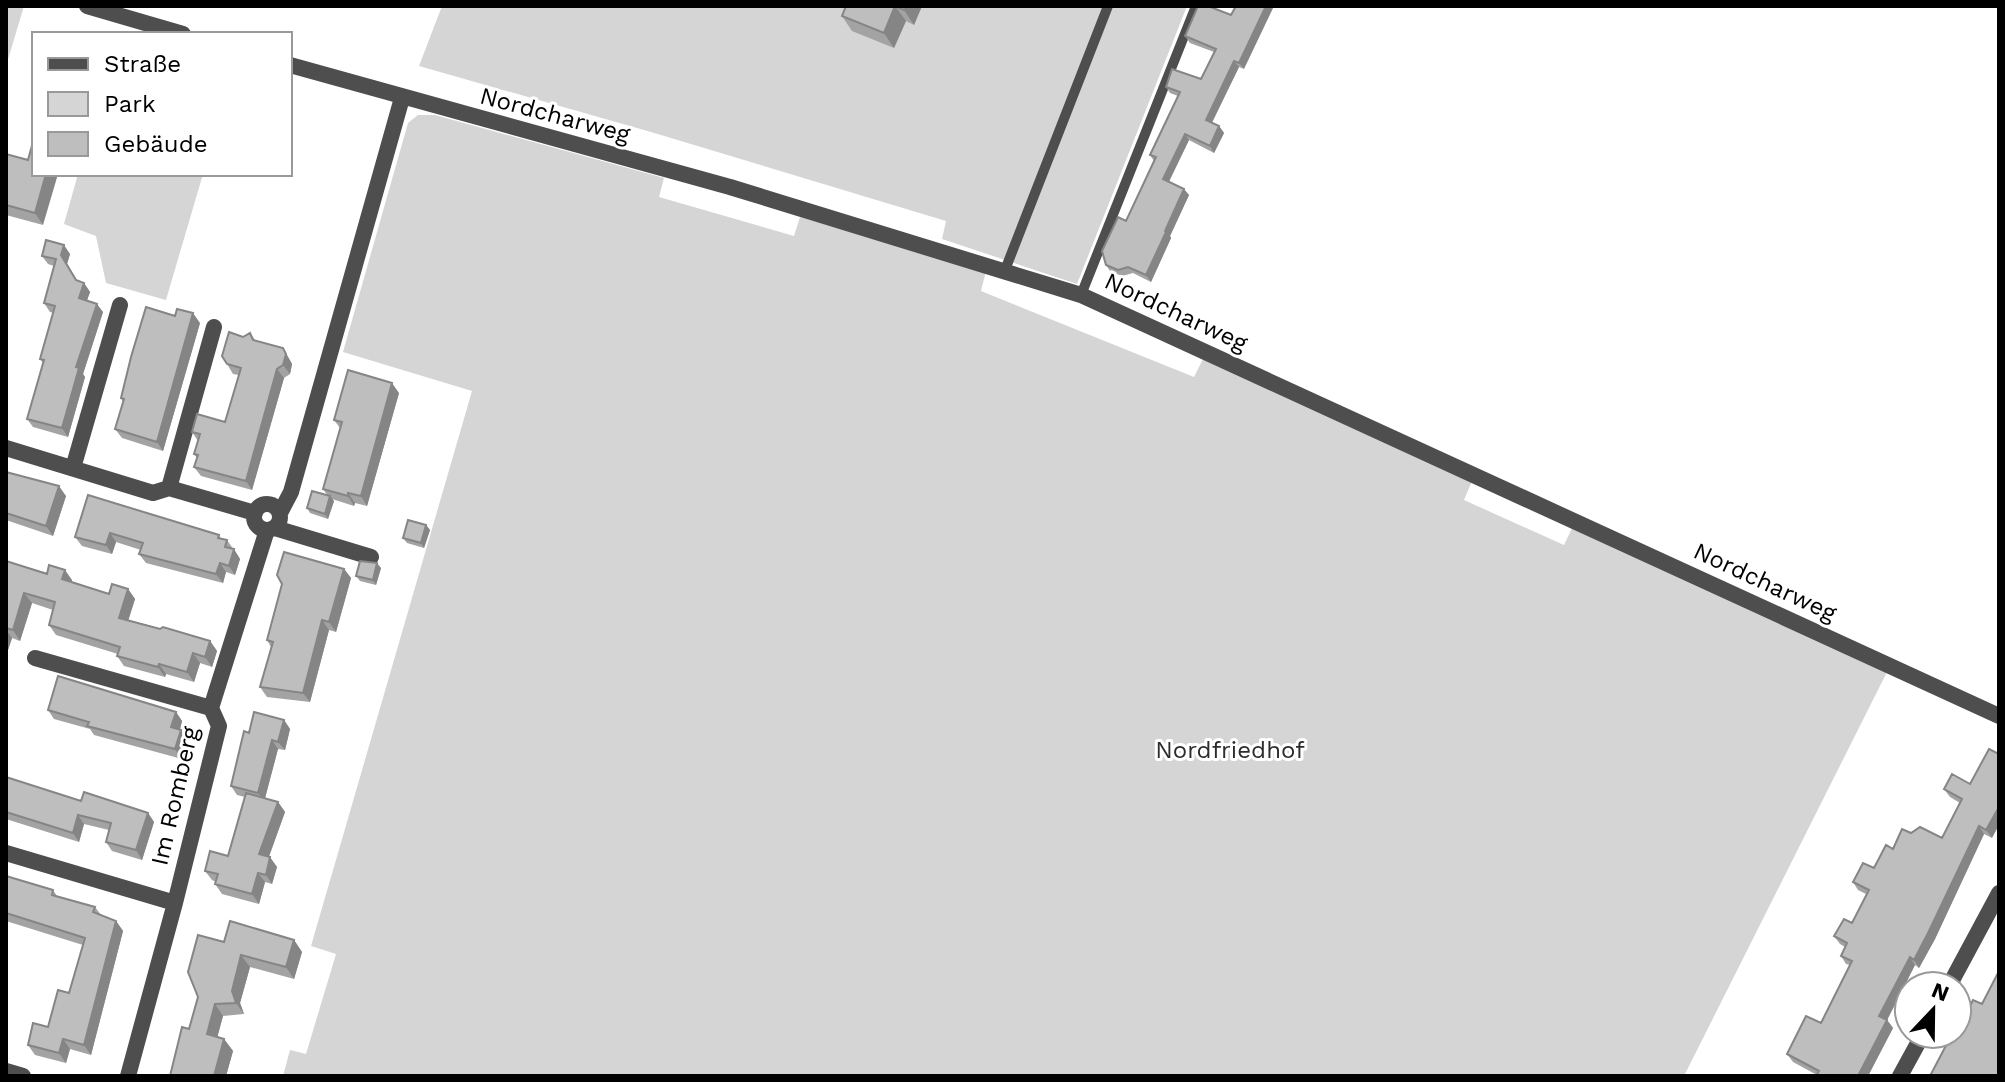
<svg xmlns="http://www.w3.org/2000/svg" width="2005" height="1082" font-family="'Work Sans',sans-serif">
	<rect width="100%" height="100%" fill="#fff"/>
	<path fill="#d5d5d5" d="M6 6H24L6 66Z
		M442 6H1187L1077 284 942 239 946 221 651 132 419 66Z
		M418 115H435L664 178 659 197 794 236 800 217 986 271 981 291 1194 377 1203 359 1472 481 1464 500 1564 545 1573 526 1887 672 1684 1076H283L290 1050 306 1054 336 954 311 946 472 391 343 352 408 123Z
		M78 174H203L166 300 106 283 96 236 64 224Z"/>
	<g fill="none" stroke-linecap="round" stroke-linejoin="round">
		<path stroke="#4e4e4e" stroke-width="10" d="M1005 270 1108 6
			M1081 295 1196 6"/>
		<path stroke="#4e4e4e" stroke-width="16" d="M87 6 183 34
			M290 65 730 187 1081 295 1999 716
			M6 448 153 493 169 488 255 513
			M73 468 120 305
			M169 488 214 327
			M254 517a13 13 0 1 1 26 0a13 13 0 1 1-26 0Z
			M280 513 291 492 402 98
			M275 528 371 557
			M35 658 211 708
			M6 853 175 903
			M1949 986 1999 893
			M6 1071 23 1076
			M128 1076 175 903 219 726 211 708 267 530
			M1900 1076 1923 1034"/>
	</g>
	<path fill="#a3a3a3" d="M846 6H922L914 25 906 21 894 48 852 31 842 16Z
		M1231 15 1244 69 1239 67 1212 123 1219 126 1224 133 1214 153 1189 140 1169 182 1189 195 1170 236 1171 238 1151 282 1133 273 1122 276 1110 271 1106 265 1154 161 1150 155 1178 96 1170 93 1166 87 1201 79 1214 52 1190 43 1185 36Z
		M6 154 43 225 6 215Z
		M70 254 67 264 77 281 84 283 90 292 87 300 103 312 83 374 85 377 68 437 33 427 27 419 43 363 40 359 54 313 50 312 44 303 54 266 48 264 42 256Z
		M200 323 163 451 122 438 115 429 123 402 121 398Z
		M250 333 255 340 283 348 292 364 290 374 284 378 252 490 201 476 194 467 197 458 194 454 198 441 192 432 225 422 239 375 233 374 227 364 243 337Z
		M399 393 367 506 355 503 354 506 332 499 334 501 328 519 310 513 307 508 328 496 323 489 340 428 334 420Z
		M6 472 66 496 53 536 6 520Z
		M88 495 219 535 221 539 227 540 240 559 235 575 226 572 223 583 146 563 139 554 141 550 116 542 112 554 82 546 75 537Z
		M426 525 430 530 424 548 407 543 403 538Z
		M6 561 72 580 71 582 109 594 128 589 135 599 128 620 210 641 217 651 212 667 200 663 194 682 166 674 165 677 124 666 117 656 118 654 56 635 49 625 53 610 32 603 20 641 12 638 8 650 6 649Z
		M381 568 376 585 360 581 356 576Z
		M344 569 351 578 336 632 329 630 310 702 267 697 260 687 271 647 267 640Z
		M48 710 176 712 182 721 180 730 188 739 182 759 94 735 90 729 54 719Z
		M284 720 290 729 285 750 278 749 265 798 278 802 285 812 269 857 277 867 272 884 265 882 259 904 222 894 215 884 216 882 212 880 205 871 228 856 245 797 237 795 231 786 249 733Z
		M1952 774 1992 838 1984 834 1935 939 1919 968 1915 965 1887 1020 1893 1028 1868 1076H1816L1817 1075 1793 1062 1787 1054 1821 1023 1850 965 1846 964 1841 956 1845 947 1840 944 1834 936 1852 923 1866 894 1858 890 1853 882 1874 868 1893 849 1911 833 1942 838 1960 803 1950 797 1944 789Z
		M6 777 81 801 148 813 154 822 142 860 112 851 106 842 109 830 84 824 79 842 6 819Z
		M6 876 53 890 57 896 95 907 101 915 116 921 123 931 91 1055 70 1049 66 1063 35 1055 28 1045 48 1027 69 993 83 945 6 921Z
		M294 940 302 952 294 979 250 967 240 1003 244 1014 223 1016 217 1037 224 1039 233 1051 226 1076H170L224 942Z"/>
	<path fill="#858585" d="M895 6 906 21 894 48 884 33Z
		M906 6H922L914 25 904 10Z
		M1266 6H1274L1244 69 1239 63Z
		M1234 61 1239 67 1210 126 1206 120Z
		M1219 126 1224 133 1214 153 1210 146Z
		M1185 134 1189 140 1167 185 1163 179Z
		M46 174H58L43 225 35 213Z
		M1184 189 1189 195 1170 236 1171 238 1151 282 1146 275Z
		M64 245 70 254 67 264 82 289 61 255Z
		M84 283 90 292 85 306 79 298Z
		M97 304 103 312 83 374 85 377 68 437 62 428 76 367Z
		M193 313 200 323 163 451 157 442Z
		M283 348 292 364 290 374 283 365Z
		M277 369 284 378 252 490 246 481Z
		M392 383 399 393 367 506 361 496Z
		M59 486 66 496 53 536 46 526Z
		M348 493 355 503 354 506 348 496Z
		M330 496 334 501 328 519 325 514Z
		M426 525 430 530 424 548 421 543Z
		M110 533 116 542 112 554 106 545Z
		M234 549 240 559 235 575 229 566Z
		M220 563 226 572 223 583 216 574Z
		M377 563 381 568 376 585 373 580Z
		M344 569 351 578 336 632 329 622Z
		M65 570 72 580 69 590 62 579Z
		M128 589 135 599 126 628 119 618Z
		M24 593 32 603 20 641 13 630Z
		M322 620 329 630 310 702 303 693Z
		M6 630 12 638 8 650 6 647Z
		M210 641 217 651 212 667 205 657Z
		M193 653 200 663 194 682 187 672Z
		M159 664 166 674 165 677 158 667Z
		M176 712 182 721 178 736 171 727Z
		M284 720 290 729 285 750 278 742Z
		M181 730 188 739 182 759 175 749Z
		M272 740 278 749 264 802 258 793Z
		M278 802 285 812 266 864 259 854Z
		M1999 807V825L1992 838 1986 830Z
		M148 813 154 822 142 860 136 850Z
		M78 815 84 824 79 842 73 833Z
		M1979 826 1984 834 1935 939 1919 968 1914 960Z
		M270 857 277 867 272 884 266 875Z
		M258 873 265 882 259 904 252 894Z
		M116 921 123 931 91 1055 84 1045Z
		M294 940 302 952 294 979 286 967Z
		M241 955 250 967 240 1003 244 1014 236 1003 232 991Z
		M1910 957 1915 965 1885 1024 1879 1016Z
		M215 1004 223 1016 215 1046 207 1034Z
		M1887 1020 1893 1028 1868 1076H1858Z
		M63 1039 70 1049 66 1063 59 1053Z
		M224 1039 233 1051 226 1076H214Z"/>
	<path fill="#bebebe" stroke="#858585" stroke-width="2" d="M846 6H906L904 10 895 6 884 33 842 16Z
		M1198 6H1208L1231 15 1236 6H1266L1239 63 1234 61 1206 120 1219 126 1210 146 1185 134 1163 179 1184 189 1165 231 1166 232 1146 275 1128 267 1118 270 1106 265 1102 251 1118 217 1126 221 1156 157 1150 155 1180 92 1166 87 1172 69 1201 79 1216 49 1185 36Z
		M34 138V174H46L35 213 6 205V154L28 160Z
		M46 240 64 245 61 255 76 280 84 283 79 298 97 304 76 367 79 368 62 428 27 419 44 360 40 359 55 306 44 303 56 259 42 256Z
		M146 307 175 316 177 309 193 313 157 442 115 429 124 399 121 398 131 357Z
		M229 332 243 337 250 333 253 340 283 348 286 354 283 365 277 369 246 481 194 467 198 455 194 454 200 434 192 432 197 414 225 422 241 368 227 364 222 356Z
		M348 370 392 383 361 496 348 493V496L323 489 342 422 334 420Z
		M6 472 59 486 46 526 6 513Z
		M312 491 330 496 325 514 307 508Z
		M88 495 219 535 218 538 227 540 225 547 234 549 229 566 220 563 216 574 139 554 143 543 110 533 106 545 75 537Z
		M408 520 426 525 421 543 403 538Z
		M284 552 344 569 329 622 322 620 303 693 260 687 273 642 267 640 282 584 277 575Z
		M6 561 47 574 49 565 65 570 62 579 109 594 112 584 128 589 119 618 160 629 163 627 210 641 205 657 193 653 187 672 159 664 158 667 117 656 120 647 49 625 55 602 24 593 13 630 6 628Z
		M360 561 377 563 373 580 356 576Z
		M58 676 176 712 171 727 181 730 175 749 87 726 89 722 48 710Z
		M254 712 284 720 278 742 272 740 258 793 231 786 244 731 249 733Z
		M1989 749 1999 754V807L1986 830 1979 826 1929 931 1914 960 1910 957 1879 1016 1887 1020 1858 1076H1816L1819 1071 1787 1054 1806 1016 1821 1023 1852 961 1841 956 1847 943 1834 936 1844 919 1852 923 1869 890 1853 882 1863 863 1874 868 1886 845 1893 849 1902 829 1911 833 1920 827 1942 838 1962 799 1944 789 1952 774 1970 784Z
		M6 777 81 801 84 792 148 813 136 850 106 842 111 823 78 815 73 833 6 812Z
		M246 793 278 802 259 854 270 857 266 875 258 873 252 894 215 884 218 874 205 871 210 851 228 856Z
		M6 876 53 890 52 895 95 907 93 912 116 921 84 1045 63 1039 59 1053 28 1045 33 1023 48 1027 58 990 69 993 85 938 6 913Z
		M230 921 294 940 286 967 241 955 232 991 236 1003 215 1004 207 1034 224 1039 214 1076H170L182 1027 189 1029 198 997 188 972 198 935 224 942Z
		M1999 971V1076H1930L1952 1034H1957V1024L1965 1009 1968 1010 1973 1000 1982 1004Z"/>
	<g text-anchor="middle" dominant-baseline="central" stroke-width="6" stroke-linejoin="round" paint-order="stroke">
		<g font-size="24" fill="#000" stroke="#fff">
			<text transform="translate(555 115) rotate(15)">Nordcharweg</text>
			<text transform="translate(1176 312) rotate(25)">Nordcharweg</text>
			<text transform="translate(1765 582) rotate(25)">Nordcharweg</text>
			<text transform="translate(175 796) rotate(-77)">Im Romberg</text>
		</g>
		<g font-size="24" fill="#2c2c2c" stroke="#fff">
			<text x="1230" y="750">Nordfriedhof</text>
		</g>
	</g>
	<rect width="2005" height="1082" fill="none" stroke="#000000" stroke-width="16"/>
	<rect x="32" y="32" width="260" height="144" fill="#ffffff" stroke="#999999" stroke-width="2"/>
	<rect x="48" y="58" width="40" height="12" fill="#4e4e4e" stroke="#999999" stroke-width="2"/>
	<text x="104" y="72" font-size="24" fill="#000000">Straße</text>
	<rect x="48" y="92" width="40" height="24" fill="#d5d5d5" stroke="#999999" stroke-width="2"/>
	<text x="104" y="112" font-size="24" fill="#000000">Park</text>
	<rect x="48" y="132" width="40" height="24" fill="#bebebe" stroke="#999999" stroke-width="2"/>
	<text x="104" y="152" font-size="24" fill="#000000">Gebäude</text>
	<g transform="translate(1933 1010) rotate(22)"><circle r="38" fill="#ffffff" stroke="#999999" stroke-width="2"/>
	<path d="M0-6L14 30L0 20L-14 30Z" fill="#000000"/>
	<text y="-12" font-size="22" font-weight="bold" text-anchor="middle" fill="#000000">N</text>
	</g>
</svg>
